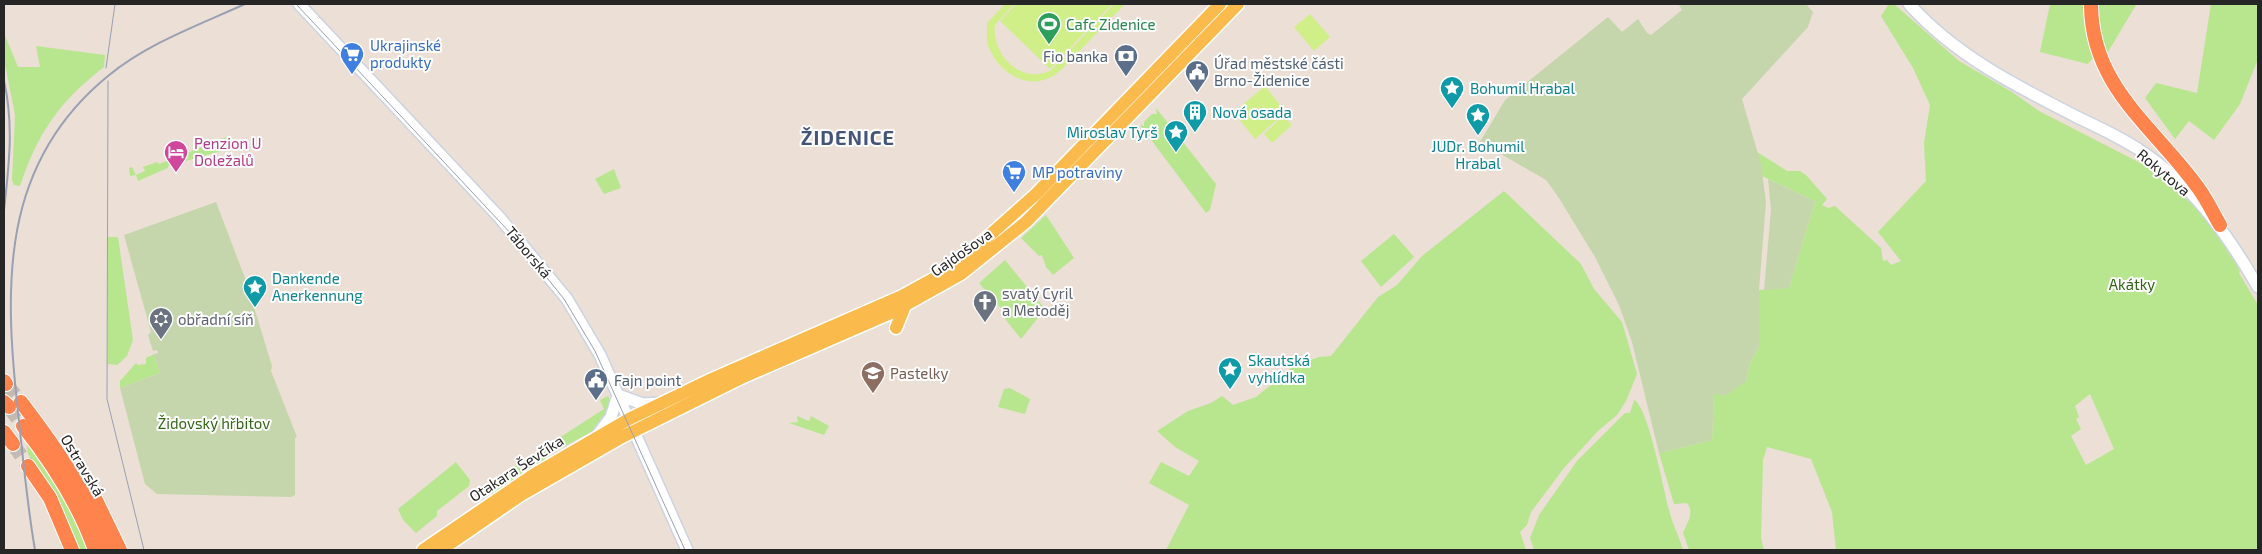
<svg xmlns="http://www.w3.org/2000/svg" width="2262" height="554" font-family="'Exo 2',sans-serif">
	<rect width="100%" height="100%" fill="#ebdfd6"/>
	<path fill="#b7e68e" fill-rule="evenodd" d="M1889 4H1894L1959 61 2012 92 2039 111 2154 170 2197 209 2211 226 2240 270 2239 273 2258 305V550H1836L1832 512 1811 459 1767 447 1763 460 1761 538 1764 550H1689L1683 533C1687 523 1695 513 1687 503L1674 504 1659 453 1712 440 1714 393 1746 381 1750 363 1759 346V290L1789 288 1815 201 1762 176 1757 152 1787 171H1800L1806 175 1827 199 1822 205 1828 208 1835 206 1881 248 1883 261 1887 260 1891 265 1901 261 1878 232 1926 181 1924 143 1930 105 1913 68 1881 16ZM2090 394 2114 449 2086 465 2071 436 2081 429 2076 419 2079 417 2075 406Z
		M2050 4H2084L2087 32 2093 58 2088 64 2040 52Z
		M2096 4 2136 5 2105 57Z
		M2211 4H2258V59L2240 104 2214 140 2189 121 2175 139 2145 98 2156 83 2197 93Z
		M4 33 18 67H40L36 46 105 55 104 67C60 101 38 132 20 186L14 185 12 180 15 115 4 59Z
		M1156 108 1216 184 1210 210 1206 213 1140 125 1144 126V122L1152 114H1157Z
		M229 136 235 147 168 166V168L138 181 136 175 130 176 129 168 132 167 136 175 145 171 143 167 157 162 159 164Z
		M614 169 621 188 604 194 595 179Z
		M1504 191 1581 264 1594 289 1622 322 1637 374 1626 401 1617 415 1598 431 1564 468 1531 512 1527 525 1520 532 1526 550H1166L1189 505 1149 483 1161 462 1189 476 1199 461 1175 447 1157 431 1188 411 1211 403 1222 396 1233 405 1256 397 1294 366 1319 357 1331 356 1378 297 1397 285 1422 256Z
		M1046 215 1074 258 1053 275 1046 267 1042 255 1039 256 1021 238Z
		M1394 234 1414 257 1381 287 1361 261Z
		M108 237H118L133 340 127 356 117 365 108 364Z
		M1005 260 1045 309 1021 339 1002 315 1004 312 979 283Z
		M154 354 160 373 120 388V381L136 363 138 365 146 364V358Z
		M1010 388 1030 399 1025 414 998 407 1004 389Z
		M608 396 613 407 598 428 549 455 537 468 497 494 488 493 486 488 488 484 604 409 600 400Z
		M1634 400C1648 406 1664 491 1669 510 1672 523 1679 536 1683 550H1534L1530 538 1539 515 1577 461 1625 413H1630Z
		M797 416 809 421 811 416 829 426 824 435 789 423 798 422Z
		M26 440 65 499 88 550H77L60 506 28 454Z
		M456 462 470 480 469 486 437 511V516L416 533 403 520 398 509Z"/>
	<path fill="#c6d6ac" d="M1680 4H1806L1813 12 1808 27 1742 99 1761 164 1766 202 1759 290V346L1750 363 1746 381 1727 395 1714 394 1712 440 1659 453 1632 342 1619 305 1595 257 1557 195 1546 180 1480 142 1505 100 1608 17 1622 32 1638 19 1647 33 1651 35 1682 10 1679 5Z
		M1768 179 1815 201 1789 288 1764 290 1771 210Z
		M216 202 245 278 272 366 271 371 297 437 295 438V495L291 497 157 494 145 484 120 388 160 373 154 354 158 353 157 350 153 351 148 335 151 332 124 235Z"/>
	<path fill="#d1ef88" d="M1005 4H1014L995 25C991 54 1022 86 1051 70L1114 4H1125L1060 71C1033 94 1000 76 988 46 986 38 987 31 987 23Z
		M1016 4H1112L1050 69 1000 21Z
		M1310 14 1330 37 1314 51 1294 27Z
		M1265 86 1286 112 1255 139 1238 118 1240 107Z
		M1283 116 1292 125 1272 143 1264 134Z"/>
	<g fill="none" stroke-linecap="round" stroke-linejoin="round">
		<path stroke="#c4bab3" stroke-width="14" stroke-dasharray="14 7" stroke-linecap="butt" d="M6 384 21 402
			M9 407 23 426
			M13 444 28 466"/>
		<g stroke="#ccd3e1" stroke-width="14">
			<path id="secondary" d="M299 4 500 218 567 299 600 355 687 550
				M1909 4C1956 56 2016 86 2077 117 2098 127 2118 136 2138 149 2191 183 2227 233 2258 287
				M618 395 643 404 659 403
				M596 437 611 417 618 395"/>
		</g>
		<g stroke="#fff" stroke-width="15">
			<path id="primary" d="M896 328 905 306
				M423 550 533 475 629 419 712 379 902 296 953 268 1036 194 1220 4
				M441 550 521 495 622 437 741 378 893 312 961 274 1026 222 1238 4"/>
		</g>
		<g stroke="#fff" stroke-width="16">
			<path id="highway" d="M2091 4C2091 88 2155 127 2199 189 2207 200 2213 213 2220 225
				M4 381 6 384
				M4 402 9 407
				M21 402C56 448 89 494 107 550
				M23 426C53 464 79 504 95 550
				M4 432 13 444
				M28 466 50 498 72 550
				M90 488 120 550"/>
		</g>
		<use href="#secondary" stroke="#fff" stroke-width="11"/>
		<use href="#primary" stroke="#fabb4c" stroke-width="12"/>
		<use href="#highway" stroke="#ff834d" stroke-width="14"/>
		<path stroke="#99a0b3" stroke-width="1" d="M296 4 515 238 564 299 595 351 685 550
			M106 68 115 4
			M108 81 107 399 144 550"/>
		<path stroke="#99a0b3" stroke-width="2" d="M4 81C14 124 9 166 4 210
			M35 550C27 504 23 458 18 412 4 285 0 164 108 76 148 43 199 25 245 4"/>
	</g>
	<defs>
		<g id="stadium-pin" transform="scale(1.25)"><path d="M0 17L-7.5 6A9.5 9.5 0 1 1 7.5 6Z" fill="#2e9e5b" stroke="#fff"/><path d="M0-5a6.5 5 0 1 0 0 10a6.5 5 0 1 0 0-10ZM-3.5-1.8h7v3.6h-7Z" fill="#fff"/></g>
		<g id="supermarket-pin" transform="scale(1.25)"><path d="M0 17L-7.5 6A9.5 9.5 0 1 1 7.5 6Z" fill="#3f7fe0" stroke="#fff"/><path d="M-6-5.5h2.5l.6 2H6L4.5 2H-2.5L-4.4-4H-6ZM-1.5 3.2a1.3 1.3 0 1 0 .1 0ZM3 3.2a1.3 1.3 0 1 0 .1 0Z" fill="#fff"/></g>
		<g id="bank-pin" transform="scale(1.25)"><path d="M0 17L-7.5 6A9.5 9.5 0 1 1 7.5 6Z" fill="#5c6f8a" stroke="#fff"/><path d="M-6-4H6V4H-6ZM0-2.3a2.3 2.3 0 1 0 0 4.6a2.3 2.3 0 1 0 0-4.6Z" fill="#fff"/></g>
		<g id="civic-pin" transform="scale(1.25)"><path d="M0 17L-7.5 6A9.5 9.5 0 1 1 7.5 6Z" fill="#5c6f8a" stroke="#fff"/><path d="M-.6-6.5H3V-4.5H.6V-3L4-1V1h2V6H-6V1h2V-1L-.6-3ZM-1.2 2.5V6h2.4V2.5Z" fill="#fff"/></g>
		<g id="sight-pin" transform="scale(1.25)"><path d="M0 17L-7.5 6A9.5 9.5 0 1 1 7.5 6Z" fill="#0f9aa8" stroke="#fff"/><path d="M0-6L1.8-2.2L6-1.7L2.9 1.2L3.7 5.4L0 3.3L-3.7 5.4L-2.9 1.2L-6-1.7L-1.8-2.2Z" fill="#fff"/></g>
		<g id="building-pin" transform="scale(1.25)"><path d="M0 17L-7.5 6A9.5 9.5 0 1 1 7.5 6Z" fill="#0f9aa8" stroke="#fff"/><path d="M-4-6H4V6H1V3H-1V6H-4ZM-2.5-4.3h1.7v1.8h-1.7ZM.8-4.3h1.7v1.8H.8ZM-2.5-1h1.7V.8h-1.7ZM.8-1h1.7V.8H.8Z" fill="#fff"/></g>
		<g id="hotel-pin" transform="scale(1.25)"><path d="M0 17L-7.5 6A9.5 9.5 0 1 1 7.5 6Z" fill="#d1479c" stroke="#fff"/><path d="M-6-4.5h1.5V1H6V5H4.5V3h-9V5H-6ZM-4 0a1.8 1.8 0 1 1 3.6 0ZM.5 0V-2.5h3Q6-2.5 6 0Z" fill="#fff"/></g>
		<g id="church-pin" transform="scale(1.25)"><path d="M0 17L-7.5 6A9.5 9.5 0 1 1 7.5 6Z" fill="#6b7280" stroke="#fff"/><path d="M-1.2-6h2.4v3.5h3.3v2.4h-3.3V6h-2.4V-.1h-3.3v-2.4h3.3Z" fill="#fff"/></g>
		<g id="synagogue-pin" transform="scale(1.25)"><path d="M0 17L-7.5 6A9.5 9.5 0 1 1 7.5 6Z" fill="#6b7280" stroke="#fff"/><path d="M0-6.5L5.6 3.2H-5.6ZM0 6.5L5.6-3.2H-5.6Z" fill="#fff"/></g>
		<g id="school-pin" transform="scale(1.25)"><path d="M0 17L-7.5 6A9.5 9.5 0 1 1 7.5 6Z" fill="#8d6e63" stroke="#fff"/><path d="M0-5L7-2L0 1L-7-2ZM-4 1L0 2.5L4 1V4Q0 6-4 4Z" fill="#fff"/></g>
	</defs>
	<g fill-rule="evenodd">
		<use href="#stadium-pin" x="1049" y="24"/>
		<use href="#supermarket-pin" x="352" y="54"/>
		<use href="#bank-pin" x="1126" y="56"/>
		<use href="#civic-pin" x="1197" y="72"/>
		<use href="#sight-pin" x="1452" y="88"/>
		<use href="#building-pin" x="1195" y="112"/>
		<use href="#sight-pin" x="1478" y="115"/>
		<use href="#sight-pin" x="1176" y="132"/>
		<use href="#hotel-pin" x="176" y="152"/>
		<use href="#supermarket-pin" x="1014" y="172"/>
		<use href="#sight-pin" x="255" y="287"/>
		<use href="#church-pin" x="985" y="302"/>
		<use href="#synagogue-pin" x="161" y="319"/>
		<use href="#sight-pin" x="1230" y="369"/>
		<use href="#school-pin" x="873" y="373"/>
		<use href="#civic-pin" x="596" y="380"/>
	</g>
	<g text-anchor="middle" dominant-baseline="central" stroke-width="4" stroke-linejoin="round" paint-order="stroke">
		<g font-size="15" fill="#27864d" stroke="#fff" text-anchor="start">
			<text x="1066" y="24">Cafc Zidenice</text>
		</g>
		<g font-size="15" fill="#366cbe" stroke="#fff" text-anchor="start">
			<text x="370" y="45">Ukrajinské<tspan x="370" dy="17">produkty</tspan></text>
			<text x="1032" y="172">MP potraviny</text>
		</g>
		<g font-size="15" fill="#4e5e75" stroke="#fff" text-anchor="start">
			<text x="1108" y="56" text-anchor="end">Fio banka</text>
			<text x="1214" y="63">Úřad městské části<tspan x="1214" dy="17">Brno-Židenice</tspan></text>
			<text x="614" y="380">Fajn point</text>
		</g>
		<g font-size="15" fill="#0d838f" stroke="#fff" text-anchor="start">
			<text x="1470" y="88">Bohumil Hrabal</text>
			<text x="1212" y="112">Nová osada</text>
			<text x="1158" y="132" text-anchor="end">Miroslav Tyrš</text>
			<text x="1478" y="146" text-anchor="middle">JUDr. Bohumil<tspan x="1478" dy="17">Hrabal</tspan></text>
			<text x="272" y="278">Dankende<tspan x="272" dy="17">Anerkennung</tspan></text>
			<text x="1248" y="360">Skautská<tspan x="1248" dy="17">vyhlídka</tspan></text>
		</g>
		<g font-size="15" fill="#b23c85" stroke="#fff" text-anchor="start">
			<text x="194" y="143">Penzion U<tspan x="194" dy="17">Doležalů</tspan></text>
		</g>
		<g font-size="15" fill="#262626" stroke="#fff">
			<text transform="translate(2164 172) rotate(40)">Rokytova</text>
			<text transform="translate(529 252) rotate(50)">Táborská</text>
			<text transform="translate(961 252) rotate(-35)">Gajdošova</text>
			<text transform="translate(83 465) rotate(59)">Ostravská</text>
			<text transform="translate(516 468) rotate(-33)">Otakara Ševčíka</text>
		</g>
		<g font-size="15" fill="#306614" stroke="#fff">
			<text x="2132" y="284">Akátky</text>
			<text x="214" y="423">Židovský hřbitov</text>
		</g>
		<g font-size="15" fill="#5b616d" stroke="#fff" text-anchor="start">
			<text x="1002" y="293">svatý Cyril<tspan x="1002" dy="17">a Metoděj</tspan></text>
			<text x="178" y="319">obřadní síň</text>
		</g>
		<g font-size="15" fill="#785e54" stroke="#fff" text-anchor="start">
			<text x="890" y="373">Pastelky</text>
		</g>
		<g font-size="20" font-weight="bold" letter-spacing="1" fill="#455579" stroke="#fff">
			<text x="848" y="137">ŽIDENICE</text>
		</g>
	</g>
	<rect width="2262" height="554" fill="none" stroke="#262626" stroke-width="10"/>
</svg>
